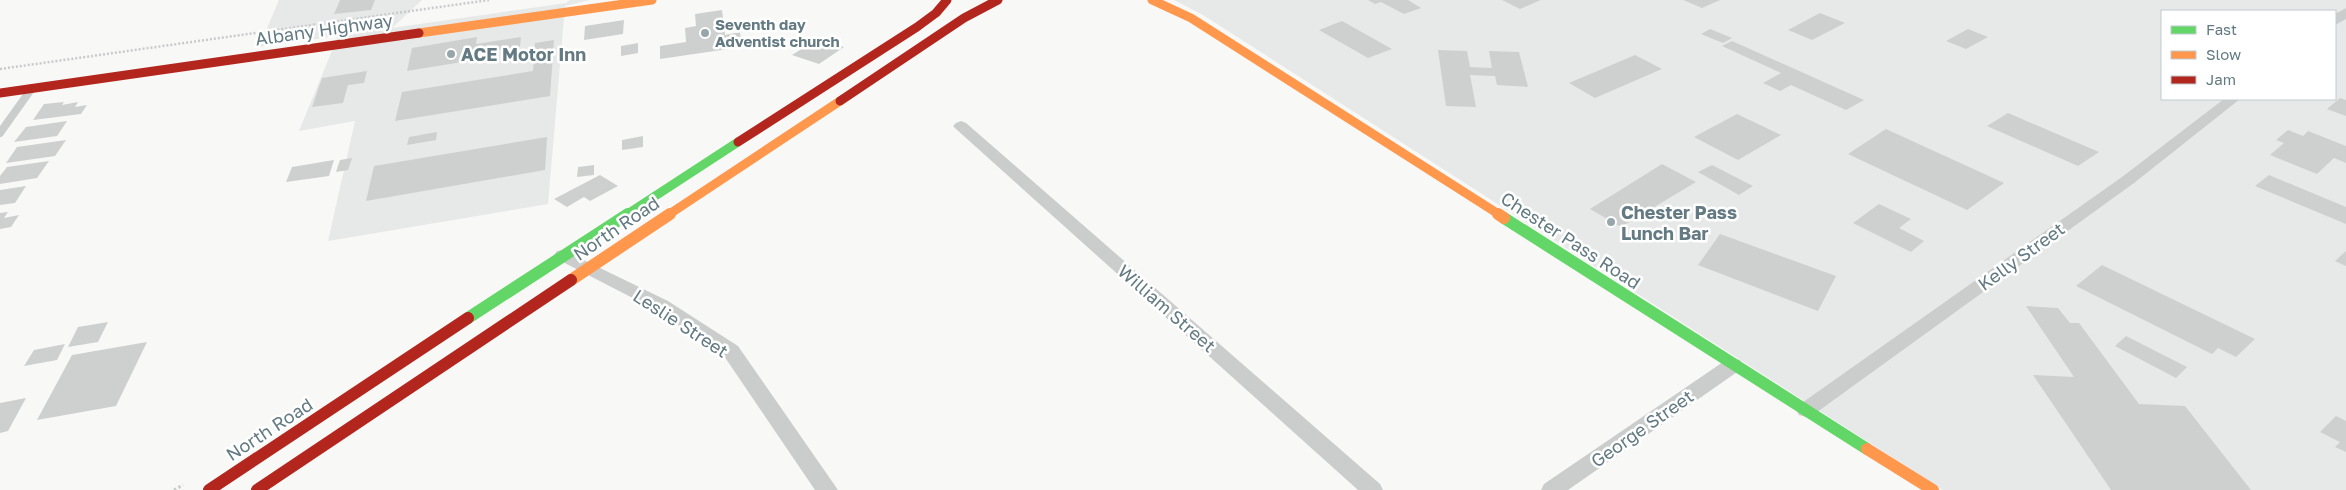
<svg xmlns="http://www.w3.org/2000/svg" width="2346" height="490" font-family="'Golos Text',sans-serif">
	<rect width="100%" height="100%" fill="#f8f8f7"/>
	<path fill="#e7e8e8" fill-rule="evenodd" d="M279 0H422L392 28 566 3 570 0H590L565 6 548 204 328 241 355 121 299 131 338 36 259 47Z
		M1174 0H2346V490H1943L1203 15ZM2162 11H2335V99H2162Z"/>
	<path fill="#ced0d0" d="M340 0H375L371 10 334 14Z
		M1368 0H1408L1421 8 1404 14 1381 2 1375 4Z
		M1502 0H1541L1520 9Z
		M1683 0H1720L1702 8Z
		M722 10 725 35 740 32 742 47 660 59V46L686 42 685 28 696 26 695 14Z
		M1820 13 1845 23 1812 40 1788 30Z
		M624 20 623 34 584 40 585 26Z
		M1342 21 1392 49 1368 58 1319 30Z
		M1710 29 1732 38 1723 43 1701 34Z
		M1968 29 1988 37 1966 49 1946 41Z
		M477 37 476 44 521 37 520 47 493 51 492 57 407 71 412 48Z
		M817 39 844 47 819 64 792 55Z
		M554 40 550 96 395 121 402 92 533 71 535 43Z
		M1732 41 1864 100 1846 110 1791 85 1780 91 1763 83 1781 73 1722 46Z
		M638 43V53L621 56V46Z
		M1438 50 1467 51 1470 67 1492 68 1489 51 1519 52 1528 87 1497 85 1495 76 1470 75 1476 107 1446 106Z
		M1635 55 1662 69 1595 98 1569 83Z
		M367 71 364 83 348 85 343 103 312 107 322 78Z
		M2340 98 2346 100V116L2327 109Z
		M64 102 62 105 78 102 75 107 87 105 81 114 33 120 44 104Z
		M2008 113 2099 152 2078 166 1987 126Z
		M1737 114 1781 135 1738 160 1694 137Z
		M67 121 57 136 14 142 26 127Z
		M1886 129 2004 183 1967 210 1848 154Z
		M2288 130 2303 136 2308 131 2346 146V163L2334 158 2317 174 2270 155 2284 143 2276 140Z
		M437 132 436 140 407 145 409 137Z
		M643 136V147L622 150V140Z
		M547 137 545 170 366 201 374 166Z
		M66 140 55 156 6 163 17 147Z
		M352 158 348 170 336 172 340 160Z
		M334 160 329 176 286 182 292 167Z
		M49 161 37 178 0 184V176L7 167Z
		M1662 164 1696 182 1621 227 1590 209Z
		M594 165V175L577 177 578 167Z
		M1712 165 1753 186 1739 195 1698 172Z
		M600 175 618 186 590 201 584 197 567 207 554 199Z
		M2269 175 2346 207V224L2255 186Z
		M26 186 15 203 0 205V190Z
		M1879 204 1911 219 1899 228 1924 241 1911 252 1853 223Z
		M8 212 4 218 19 215 11 227 0 229V213Z
		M1720 234 1836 276 1818 311 1698 265Z
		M2346 251V266L2335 261Z
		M2102 265 2255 339 2236 357 2218 348 2212 354 2076 286Z
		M2026 306 2058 308 2070 323H2079L2139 404 2185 406 2251 490H2111L2033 375 2074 377Z
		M108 322 98 342 68 347 78 327Z
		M2126 336 2187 367 2176 378 2115 346Z
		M147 342 116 406 37 420 72 355Z
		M65 344 57 360 24 366 34 350Z
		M26 398 8 431 0 433V403Z
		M2336 416 2346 421V452L2335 447 2340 442 2320 432Z"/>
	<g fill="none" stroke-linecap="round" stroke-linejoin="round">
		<path stroke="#c9cacb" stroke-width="2.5" stroke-dasharray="2 2" stroke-linecap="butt" d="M0 69 489 0"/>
		<path stroke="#c9cacb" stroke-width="3" stroke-dasharray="2.5 2.5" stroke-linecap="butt" d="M174 490 183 485"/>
		<path stroke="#cbcdcd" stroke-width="8" d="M0 133 32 88"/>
		<path fill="#cbcdcd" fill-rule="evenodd" d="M2346 8V19L2335 25V14Z
			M2224 99H2240L2134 183 1813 415 1806 417 1799 415 1796 410 1799 405 2122 177Z
			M961 121 966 123 1380 484 1383 490H1358L956 129 953 126 956 123Z
			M563 250 668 301 738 346 838 490H815L724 356 654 309 557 259 554 255 557 251Z
			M1733 358 1740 360 1743 365 1740 370 1568 490H1541L1544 484 1726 360Z"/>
		<path stroke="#63d668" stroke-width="9" d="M626 215 738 142"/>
		<path stroke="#63d668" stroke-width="12" d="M1504 218 1867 449
			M468 318 628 214"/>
		<path stroke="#ff974d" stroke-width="9" d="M1152 0 1191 18 1500 215
			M419 33 652 0
			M668 215 840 101"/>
		<path stroke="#ff974d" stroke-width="12" d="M1498 214 1504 218
			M571 280 670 214
			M1867 449 1933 490"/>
		<path stroke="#b3261e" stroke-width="9" d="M0 93 419 33
			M840 101 964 18 998 0
			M738 142 917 27 936 13 947 0"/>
		<path stroke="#b3261e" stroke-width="12" d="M209 490 468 318
			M257 490 571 280"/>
	</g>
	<g fill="#97a6ab" stroke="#fff" stroke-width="2">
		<circle cx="705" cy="33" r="5"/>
		<circle cx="451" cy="54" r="5"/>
		<circle cx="1611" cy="222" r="5"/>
	</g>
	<g text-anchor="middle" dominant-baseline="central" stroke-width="5" stroke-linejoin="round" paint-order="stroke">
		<g font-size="15" font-weight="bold" fill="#637a82" stroke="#fff" text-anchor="start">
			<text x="715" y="24">Seventh day<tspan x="715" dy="17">Adventist church</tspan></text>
		</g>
		<g font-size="18" fill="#637a82" stroke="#fff">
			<text transform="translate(324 29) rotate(-8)">Albany Highway</text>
			<text transform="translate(616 228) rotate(-34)">North Road</text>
			<text transform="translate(1571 240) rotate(33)">Chester Pass Road</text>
			<text transform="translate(2021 256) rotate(-36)">Kelly Street</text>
			<text transform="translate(1167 308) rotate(41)">William Street</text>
			<text transform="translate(681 323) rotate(33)">Leslie Street</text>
			<text transform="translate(1642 428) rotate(-35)">George Street</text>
			<text transform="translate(269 429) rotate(-33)">North Road</text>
		</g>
		<g font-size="18" font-weight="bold" fill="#637a82" stroke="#fff" text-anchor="start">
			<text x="461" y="54">ACE Motor Inn</text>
			<text x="1621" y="212">Chester Pass<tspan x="1621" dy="21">Lunch Bar</tspan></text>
		</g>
	</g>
	<rect x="2161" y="10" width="175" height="90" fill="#ffffff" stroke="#c1cacd"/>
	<rect x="2171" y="26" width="25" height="8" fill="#63d668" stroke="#c1cacd"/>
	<text x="2206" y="35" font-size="15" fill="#637a82">Fast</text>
	<rect x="2171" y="51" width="25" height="8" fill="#ff974d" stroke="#c1cacd"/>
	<text x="2206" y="60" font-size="15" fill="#637a82">Slow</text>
	<rect x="2171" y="76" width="25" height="8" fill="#b3261e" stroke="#c1cacd"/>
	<text x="2206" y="85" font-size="15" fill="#637a82">Jam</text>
</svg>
